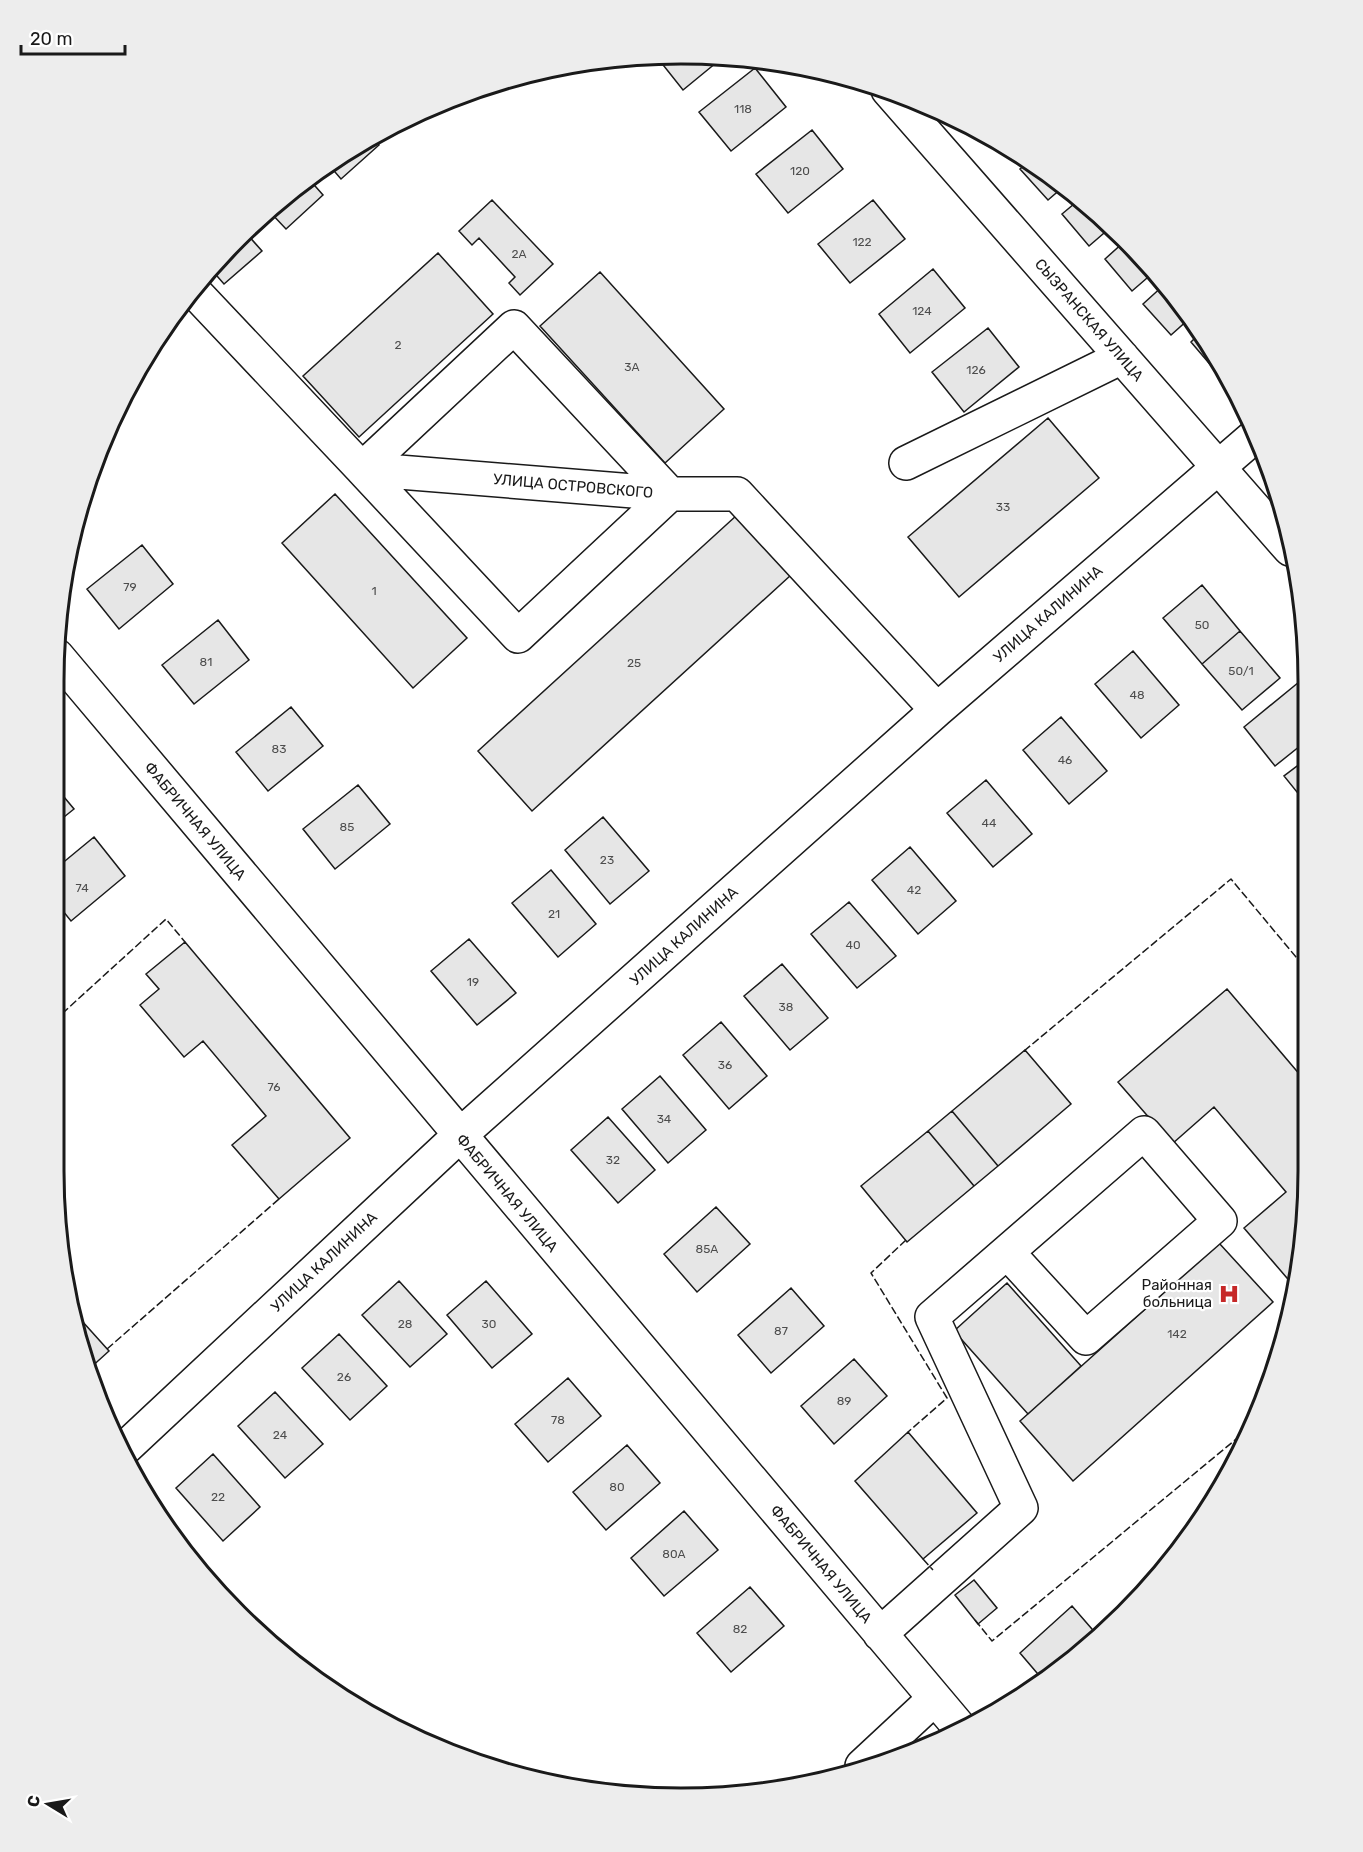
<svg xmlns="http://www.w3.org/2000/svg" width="1363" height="1852" font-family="Rubik,sans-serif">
	<rect width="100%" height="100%" fill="#fff"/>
	<path fill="#e6e6e6" stroke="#1a1a1a" stroke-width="1.5" d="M656 56 722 58 683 90Z
		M755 68 786 107 731 151 699 112Z
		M812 130 843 169 788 213 756 174Z
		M373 138 379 145 341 179 329 165Z
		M1028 162 1063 187 1048 200 1020 169Z
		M308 178 323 195 286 229 270 212Z
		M1080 199 1111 227 1089 246 1062 214Z
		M492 200 553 264 520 295 509 283 515 277 479 238 472 245 459 231Z
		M873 200 905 239 850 283 818 244Z
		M246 233 262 251 224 284 210 268Z
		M1125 241 1154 272 1132 291 1105 259Z
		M438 253 493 314 359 437 303 376Z
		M933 269 965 308 910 353 879 314Z
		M600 272 724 409 665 463 540 326Z
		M1165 284 1179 299 1190 318 1171 335 1143 304Z
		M988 328 1019 367 964 412 932 372Z
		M1199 334 1231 389 1191 342Z
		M1048 418 1099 478 959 597 908 537Z
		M335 494 467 638 413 688 282 543Z
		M737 515 791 575 532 811 478 751Z
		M142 545 173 584 119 629 87 589Z
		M1202 585 1240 631 1202 664 1163 618Z
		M218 620 249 660 194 704 162 665Z
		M1240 631 1280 678 1242 710 1202 664Z
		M1133 651 1179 705 1141 738 1095 684Z
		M1299 682 1304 689 1305 742 1275 766 1244 727Z
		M291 707 323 746 268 791 236 752Z
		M1061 717 1107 771 1069 804 1023 750Z
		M1305 760V802L1284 776Z
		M986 780 1032 834 993 867 947 813Z
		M54 785 74 809 54 825Z
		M358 785 390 824 335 869 303 829Z
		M603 817 649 871 610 904 565 850Z
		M94 837 125 876 71 921 54 900V870Z
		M910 847 956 901 918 934 872 880Z
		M551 870 596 924 558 957 512 903Z
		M849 902 896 956 857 988 811 934Z
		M469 939 516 993 477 1025 431 971Z
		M185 942 350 1138 279 1199 232 1145 266 1116 203 1041 184 1057 140 1005 159 989 146 974Z
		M782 964 828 1018 790 1050 744 996Z
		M1227 989 1307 1083 1308 1212 1293 1285 1244 1228 1286 1192 1214 1107 1172 1144 1118 1082Z
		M721 1022 767 1076 729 1109 683 1055Z
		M1025 1050 1071 1104 998 1166 952 1111Z
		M660 1076 706 1130 668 1163 622 1109Z
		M952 1111 998 1166 974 1186 928 1131Z
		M608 1117 655 1170 618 1203 571 1150Z
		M928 1131 974 1186 907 1242 861 1186Z
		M716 1207 750 1244 697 1292 664 1254Z
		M1219 1243 1273 1302 1073 1481 1020 1421Z
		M399 1281 447 1334 410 1367 362 1315Z
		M486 1281 532 1334 492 1368 447 1315Z
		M1007 1283 1081 1366 1028 1414 954 1331Z
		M791 1288 824 1326 771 1373 738 1335Z
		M73 1311 109 1351 88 1370 75 1333Z
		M339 1334 387 1386 350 1420 302 1368Z
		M854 1359 887 1396 834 1444 801 1406Z
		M568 1378 601 1416 548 1462 515 1424Z
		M275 1392 323 1444 285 1478 238 1426Z
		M908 1432 977 1513 923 1559 855 1481Z
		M627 1445 660 1483 606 1530 573 1492Z
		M213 1454 260 1507 223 1541 176 1488Z
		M684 1511 718 1550 664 1596 631 1558Z
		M974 1580 997 1608 978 1624 955 1595Z
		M750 1587 784 1626 731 1672 697 1633Z
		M1072 1606 1098 1636 1064 1668 1043 1680 1020 1653Z"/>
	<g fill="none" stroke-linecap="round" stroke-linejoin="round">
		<g stroke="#1a1a1a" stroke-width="36">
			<path id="minor" d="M888 90 1290 549
				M193 290 362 469 670 494H737L937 710
				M514 327 670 494 518 636 362 469Z
				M906 463 1122 357
				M57 656 960 1728
				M123 1450 459 1136 937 710 1257 434
				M880 1634 1021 1508 932 1317 1144 1133 1220 1221 1086 1338 1007 1252
				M862 1766 934 1699"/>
		</g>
		<use href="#minor" stroke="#fff" stroke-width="33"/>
		<path stroke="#1a1a1a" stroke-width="1.5" stroke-dasharray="8 3" stroke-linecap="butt" d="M54 1021 166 919 185 942
			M1024 1051 1231 879 1306 969
			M906 1240 871 1273 947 1398 908 1432
			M107 1349 279 1199
			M923 1559 933 1570
			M975 1620 992 1641 1252 1426"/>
	</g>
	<defs>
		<g id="hospital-bare" transform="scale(1.62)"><path d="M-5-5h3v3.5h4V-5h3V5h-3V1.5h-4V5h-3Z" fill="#c62828" stroke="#fff" stroke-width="2.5" paint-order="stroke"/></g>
	</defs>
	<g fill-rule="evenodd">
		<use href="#hospital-bare" x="1229" y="1294"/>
	</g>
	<g text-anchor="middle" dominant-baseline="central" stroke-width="4.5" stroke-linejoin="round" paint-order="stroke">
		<g font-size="12" fill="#4d4d4d">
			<text x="743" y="109">118</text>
			<text x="800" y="171">120</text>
			<text x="862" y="242">122</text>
			<text x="519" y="254">2А</text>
			<text x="922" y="311">124</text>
			<text x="398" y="345">2</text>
			<text x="632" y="367">3А</text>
			<text x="976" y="370">126</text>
			<text x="1003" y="507">33</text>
			<text x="130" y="587">79</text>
			<text x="374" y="591">1</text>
			<text x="1202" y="625">50</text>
			<text x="206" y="662">81</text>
			<text x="634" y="663">25</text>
			<text x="1241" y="671">50/1</text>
			<text x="1137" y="695">48</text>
			<text x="279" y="749">83</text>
			<text x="1065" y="760">46</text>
			<text x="989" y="823">44</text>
			<text x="347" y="827">85</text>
			<text x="607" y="860">23</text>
			<text x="82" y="888">74</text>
			<text x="914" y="890">42</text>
			<text x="554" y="914">21</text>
			<text x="853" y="945">40</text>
			<text x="473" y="982">19</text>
			<text x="786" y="1007">38</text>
			<text x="725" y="1065">36</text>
			<text x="274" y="1087">76</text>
			<text x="664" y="1119">34</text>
			<text x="613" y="1160">32</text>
			<text x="707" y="1249">85А</text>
			<text x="405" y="1324">28</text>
			<text x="489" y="1324">30</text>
			<text x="781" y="1331">87</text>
			<text x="1177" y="1334">142</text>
			<text x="344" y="1377">26</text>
			<text x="844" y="1401">89</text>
			<text x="558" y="1420">78</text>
			<text x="280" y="1435">24</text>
			<text x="617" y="1487">80</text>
			<text x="218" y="1497">22</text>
			<text x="674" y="1554">80А</text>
			<text x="740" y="1629">82</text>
		</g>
		<g font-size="15" fill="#1a1a1a" stroke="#fff">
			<text transform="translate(1089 320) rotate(49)">СЫЗРАНСКАЯ УЛИЦА</text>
			<text transform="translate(573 486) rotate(5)">УЛИЦА ОСТРОВСКОГО</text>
			<text transform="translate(1048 614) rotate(-41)">УЛИЦА КАЛИНИНА</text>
			<text transform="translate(195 821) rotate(50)">ФАБРИЧНАЯ УЛИЦА</text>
			<text transform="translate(684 936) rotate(-42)">УЛИЦА КАЛИНИНА</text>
			<text transform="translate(507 1193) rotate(50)">ФАБРИЧНАЯ УЛИЦА</text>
			<text transform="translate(324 1262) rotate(-43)">УЛИЦА КАЛИНИНА</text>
			<text transform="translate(821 1564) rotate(50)">ФАБРИЧНАЯ УЛИЦА</text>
		</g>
		<g font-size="15" fill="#1a1a1a" stroke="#fff" text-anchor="end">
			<text x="1212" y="1285">Районная<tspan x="1212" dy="17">больница</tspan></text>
		</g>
	</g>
	<path d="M0 0H1363V1852H0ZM681 64H681A617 617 0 0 1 1298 681V1171A617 617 0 0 1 681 1788H681A617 617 0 0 1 64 1171V681A617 617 0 0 1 681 64Z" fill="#ededed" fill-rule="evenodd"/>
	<path fill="none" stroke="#1a1a1a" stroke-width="3" d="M681 64H681A617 617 0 0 1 1298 681V1171A617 617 0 0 1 681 1788H681A617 617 0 0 1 64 1171V681A617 617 0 0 1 681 64Z"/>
	<g transform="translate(48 1804) rotate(281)" stroke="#ffffff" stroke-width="4.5" paint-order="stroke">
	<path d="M0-4.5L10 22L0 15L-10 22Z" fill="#1a1a1a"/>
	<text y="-9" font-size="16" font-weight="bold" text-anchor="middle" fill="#1a1a1a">С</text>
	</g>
	<path d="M21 45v9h104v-9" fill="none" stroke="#1a1a1a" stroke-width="3"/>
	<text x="30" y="45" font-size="18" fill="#1a1a1a" stroke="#ffffff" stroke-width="4.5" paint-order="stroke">20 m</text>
</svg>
